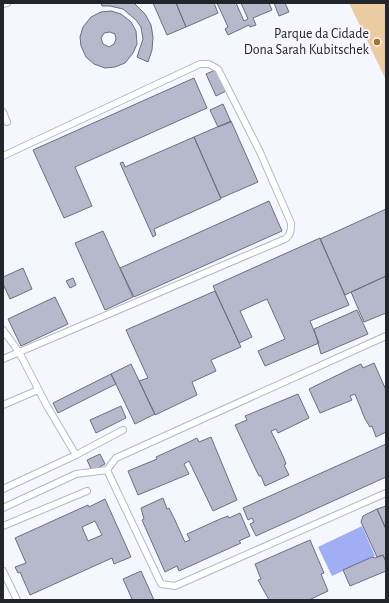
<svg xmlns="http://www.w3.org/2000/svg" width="389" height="603" font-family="'Alegreya Sans',sans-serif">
	<rect width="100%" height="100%" fill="#f5f7fe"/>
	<path fill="#ebcba2" d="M349 3H386V80Z"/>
	<path fill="#a0aef4" d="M362 526 375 556 332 576 318 547Z"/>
	<path fill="#b5b9cb" stroke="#6b6f7f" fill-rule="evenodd" d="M101 3H134L145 14 151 25 153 37 152 50 148 62 137 57 143 39 141 27 136 20 123 9 110 6H102Z
		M153 3H176L186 27 167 35Z
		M176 3H214L218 13 186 27Z
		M217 3H236L244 21 248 19 241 3H269L272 10 253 18 256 25 250 27 249 25 228 35 225 29 228 27Z
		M274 3H285L289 12 279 16Z
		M111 11 121 14 131 22 136 31 137 44 133 53 125 63 115 67 105 68 94 64 86 57 81 46 80 37 83 27 91 17 101 12ZM110 32 115 34 116 39 114 44 109 47 103 44 101 38 104 33Z
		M220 68 230 89 216 96 206 74Z
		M194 78 207 108 75 167 92 206 64 218 33 150Z
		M223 104 231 122 218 127 210 110Z
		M231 121 258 182 221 198 194 137Z
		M194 137 221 199 154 229 156 235 153 237 120 163 123 162 125 167Z
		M269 201 282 231 134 297 120 268Z
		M386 209V276L345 295 320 239Z
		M103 231 133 297 105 310 75 243Z
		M320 238 349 305 310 321 319 343 265 366 258 351 285 339 267 299 240 311 252 337 239 343 213 286Z
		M23 268 32 289 10 299 3 284V277Z
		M386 276V313L364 322 351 292Z
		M73 278 76 285 70 288 66 281Z
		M215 291 241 347 211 360 216 371 192 382 197 395 155 415 139 381 148 378 126 330Z
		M55 297 68 324 21 346 8 319Z
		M357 310 368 334 321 354 314 329Z
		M374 363 386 390V432L376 437 372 426 370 427 365 419 355 394 350 396 352 400 320 413 309 389 350 369 361 364 363 368Z
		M131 364 155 414 135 424 111 374Z
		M111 374 116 384 58 413 53 403Z
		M298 394 309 418 278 433 276 429 271 431 283 456 286 464 284 465 289 475 265 486 261 476H259L255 468 235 425 247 420 245 416Z
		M121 406 126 418 96 433 90 420Z
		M211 437 237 500 213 511 189 461 184 464 189 474 138 495 128 471 157 459 156 457 189 442 197 438 199 442Z
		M386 444V477L256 536 250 524 254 522 252 518 248 520 243 508Z
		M100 454 105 464 92 471 87 460Z
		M163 498 167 509 169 508 173 516 185 542 190 540 187 534 220 519 228 516 229 518 240 513 250 536 239 541 241 543 179 571 177 566 165 572 142 520 144 519 141 508Z
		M105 499 131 557 114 564 112 558 30 595 20 572 18 573 15 567 26 563 15 538 88 505 89 507ZM95 521 102 535 88 541 82 527Z
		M386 506V529L377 509Z
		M377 509 386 529V562L383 555 377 557 361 522 363 516Z
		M310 540 324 573 321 574 328 591 309 600H269L258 580 261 579 255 564Z
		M383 555 386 562V571L350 586 343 570 372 557 375 558Z
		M141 571 154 600H128L132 599 123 579Z"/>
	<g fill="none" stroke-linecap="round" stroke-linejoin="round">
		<g stroke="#b3b7c9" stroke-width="8">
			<path id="lane" d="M3 4 7 3
				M3 112 7 122
				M3 156 200 64H209L218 69 260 152 291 223C291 230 291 235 285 239L3 359
				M3 330 19 352 47 406 76 455
				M3 405 38 390
				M107 470 161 584 175 586 386 493
				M3 489 76 455 123 430
				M3 508 76 474 107 470 116 458 386 336
				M3 526 87 491
				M3 571 17 600"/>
		</g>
		<use href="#lane" stroke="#fff" stroke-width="6"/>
	</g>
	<circle fill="#a5732a" stroke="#f5f7fe" stroke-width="1.5" cx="377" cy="42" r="4"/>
	<g text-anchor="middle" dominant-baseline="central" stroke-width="4" stroke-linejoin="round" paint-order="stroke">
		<g font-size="14" fill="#23252c" stroke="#f5f7fe" text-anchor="end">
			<text x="369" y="34">Parque da Cidade<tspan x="369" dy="16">Dona Sarah Kubitschek</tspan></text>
		</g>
	</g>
	<rect width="389" height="603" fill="none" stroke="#23252c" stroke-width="8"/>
</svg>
